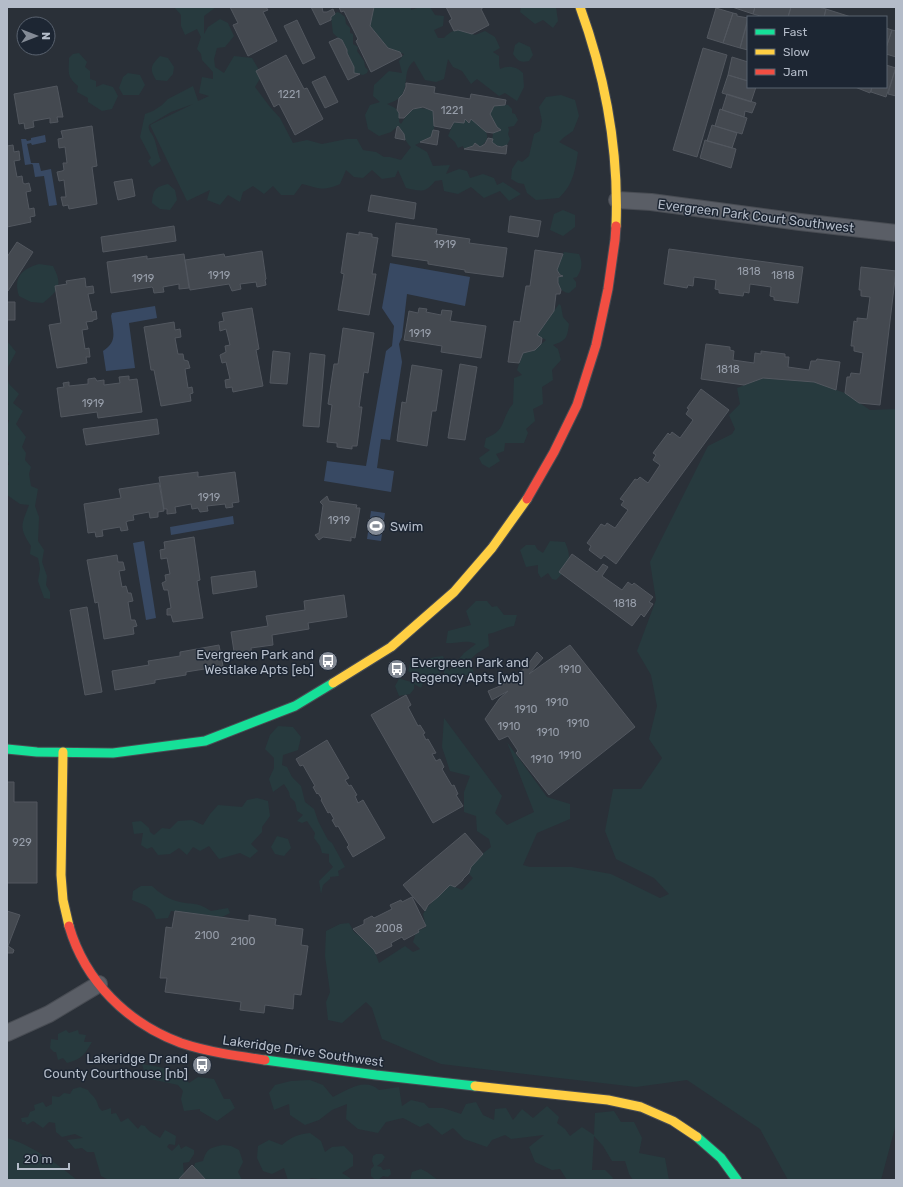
<svg xmlns="http://www.w3.org/2000/svg" width="903" height="1187" font-family="Rubik,sans-serif">
	<rect width="100%" height="100%" fill="#2a3038"/>
	<path fill="#273a3e" d="M174 7H216L204 16V34L208 27 220 19 228 23 234 36 225 47 217 48 214 59 215 67 224 73 234 56 252 58 262 75 255 87 270 107 280 118 293 143 307 140 322 144 347 139H357L363 150 376 152 384 157H390L401 160 411 147C406 143 402 132 398 126L391 132 379 136 368 129 365 115 370 105 380 102 373 96 374 85 389 71 402 73 399 61 404 54 388 48 370 26 374 7H411V10L420 7H430L435 15 444 16 443 26 434 30 438 38H444C456 26 461 30 475 35L485 31 495 37 500 48 493 52 499 56V64L500 69C509 65 516 66 523 73L524 87 517 101 505 93 499 96 477 79 471 84 462 71 453 67 448 59 444 79 436 82 425 80 414 61C398 74 416 96 387 104L395 108 399 113V122L401 124C410 109 415 104 433 111L434 128 431 137 415 145 427 152 433 166 450 165 446 174 459 169 467 171 470 178 483 174 494 178 497 185 503 182 521 194 509 201 500 191 484 198 471 187 458 194 444 191 442 180 435 181C425 194 420 191 406 188L398 170 395 177 382 179 372 170 363 178 354 177 346 170 340 184C321 192 320 188 302 184L294 195H281L273 186 264 194 253 186 243 192 240 202 228 195 220 205 207 200 210 190 187 201 150 125 193 104 171 112 149 125C148 130 150 131 153 136 157 144 157 153 161 161L152 167 148 161 151 158 140 137 145 114 153 111 162 105 168 99 193 86 198 101 209 96 199 93 202 77 213 79V72L202 60 201 54 197 49 201 37 197 29 185 35 181 26V15Z
		M521 7H556L558 21 553 28 543 20 535 24 520 12Z
		M337 12 340 13 345 17 346 24 350 28V33L353 34V44L358 47 357 51 364 61 365 67 368 70 367 73 363 75 354 73 349 56 347 53C347 43 339 39 333 33L331 17Z
		M519 42 530 47 533 55 529 61C520 63 518 61 513 54L515 45Z
		M79 53 87 62 85 67 90 71V79L96 81V87L103 84 113 87 118 96 112 109 102 111 88 102V98L77 92 78 86C66 76 69 72 69 58L73 54Z
		M160 56 168 58 174 67 173 74 167 81 156 80C149 69 151 65 160 56Z
		M128 73 140 75 145 85 139 95H123L119 88 123 77Z
		M561 95 575 100 579 116 573 131 563 138 559 142 578 152C575 171 573 185 559 198L536 200 527 193 524 184 518 183 511 179 512 169 518 160 522 162 529 156 534 134 540 131 542 121 539 107 546 97Z
		M501 104 508 105 512 109V113L515 114 518 120 514 126 508 127 509 130 508 134 510 139 507 145C500 147 497 147 492 142L493 133 500 130 497 127 490 114 494 106H500Z
		M465 119 469 122 471 119C482 127 496 135 480 147L475 143 473 146 464 149 463 146 458 148 455 142 448 136 454 122 464 123Z
		M168 184 175 190 177 200 170 210 160 209 152 203C153 190 155 187 168 184Z
		M563 210 575 215V227L563 236 550 230 554 214Z
		M564 252 579 254C583 263 582 269 577 277L573 278 576 282V287L569 293C560 292 558 286 558 277L562 276 560 275 557 270 561 258Z
		M39 264 53 266C63 285 59 290 43 303L31 302 19 296C13 278 21 269 39 264Z
		M559 304 561 306 563 317 569 324C567 338 567 340 553 345L558 349 561 360 552 370 553 380 542 387 543 404 533 409 535 421 526 429 528 433 524 443H505L504 451 496 454 500 461 489 468 482 464 479 458 490 450 484 447 486 438C507 431 501 417 513 404L514 378 522 375 517 370 523 353 535 350 546 340 537 335Z
		M7 341 16 352 7 369Z
		M7 376 9 384 19 394 13 403 23 411 16 424 26 437 22 447 26 453 25 460 31 467 29 474 31 486 38 489 35 506 39 517 38 541 44 550 42 562 47 576 46 585 50 592V599L44 598 38 581 40 569 38 558 30 554 31 546C18 527 22 524 29 505L20 504 7 495V465H9C5 452 5 433 9 420H7Z
		M763 378 814 382 845 393 870 410 896 409V1124L881 1180H788L760 1129 687 1080 636 1087 441 1064 382 1039 372 1008 366 1002 342 1023 328 1020 326 1002 330 992 325 956 326 931 340 924 349 923 354 932 362 938 374 950 379 963 405 946 413 952 420 949 413 942 416 932 426 927 423 914C430 902 441 895 450 885L462 890 473 878 469 874C472 861 481 855 491 847L489 839 477 831 476 816 464 812V792L470 776 450 771 442 747 444 718 502 796 495 813 507 825 534 812 507 742 547 797 570 804V819L537 833 523 865 530 867H572L611 874 660 898 669 894 654 878 616 859 605 831 613 789H641L662 758 649 739 657 706 651 675 637 651 656 600 650 562 708 446 732 434 735 429 729 415 740 404 737 388Z
		M550 541 565 542C573 560 569 567 556 580L552 579 548 573 541 578 538 573V565L526 567 520 550 526 545H535L537 549 543 553Z
		M476 601H487L492 607 497 606 504 615H517L514 626C504 627 498 632 488 634L489 646 476 654 467 663 472 666 474 675H457L450 680H444V666L439 675 432 679 426 677 421 688 414 684V689L410 694 399 696 395 686 400 677 401 679 411 682 415 676 408 671 411 660 419 658 423 660 435 657 443 656 449 671 464 653 476 644C467 639 456 644 446 643L448 631 471 625 466 611Z
		M278 726 293 727 301 737 298 750 283 755 282 765 287 767 292 777 301 786 305 802 314 809 318 821 328 840 332 843 345 867 338 871 339 876 330 877V879L323 885 321 894 319 881 333 867 329 862V854L322 853 320 846 314 838 315 833 307 821 302 823 297 821 303 815 297 811 295 802 290 797 289 792 284 784 273 792 269 779 274 768V758L265 749 270 735Z
		M257 798 268 801 270 816 262 827V832L251 844 258 851 250 858 240 853 219 859 209 846 200 851 193 847 187 855 179 848 170 854 158 855 152 847 147 849 141 845 143 833 134 834 132 822 141 821 149 828 150 832 154 835 162 828 170 829 178 821 192 820 203 825 210 814 218 805 242 807 247 800Z
		M277 836 288 839 291 848 284 856 275 854 271 847Z
		M141 886H152C159 893 170 900 180 902 195 905 197 902 211 911L228 908 230 913 222 917 171 911 168 918 156 919C152 906 144 905 132 900L133 891Z
		M66 1030 69 1033 78 1030 79 1034 86 1035 84 1042H92C84 1055 82 1059 67 1063L63 1058 58 1060 56 1052H54L50 1048 51 1039 58 1040V1034Z
		M142 1064 159 1067 183 1073 189 1083 198 1077 214 1079 224 1099H230L235 1108 217 1121 200 1111V1109L184 1111 181 1099 183 1091 178 1085 146 1078Z
		M310 1080 323 1085 333 1097C347 1090 365 1077 379 1090L399 1087 402 1106 411 1100 424 1103 429 1108H443L461 1114 466 1104 476 1102 483 1115 494 1120 495 1109 506 1108 513 1120 522 1109 533 1118 547 1106 559 1117 557 1123 565 1129 570 1136 582 1127 594 1135 595 1113 614 1111 621 1122H634L642 1138 639 1153 665 1158 669 1180H633L629 1174 625 1161H612L603 1146 594 1136 592 1170H605L613 1178 612 1180H567L560 1169 552 1170 535 1162 529 1147 544 1135 511 1139 505 1135 492 1140 487 1147 464 1139 453 1128 442 1135 428 1123 420 1127 403 1118 386 1122 378 1133 358 1129 346 1119 347 1104 332 1110 319 1120 305 1125 290 1115 289 1104 274 1110 269 1093 275 1085 291 1081Z
		M80 1087 88 1090C90 1094 94 1096 96 1100 99 1106 97 1106 102 1111L111 1108V1114L116 1113 121 1122 128 1118 138 1129 141 1125 145 1126C148 1132 155 1134 160 1138L165 1130 176 1136 175 1145 169 1144 167 1147 172 1151 179 1144 181 1149 186 1146 194 1150V1154L189 1162 183 1163 184 1174 182 1180H109L101 1176 94 1152H87L82 1148 75 1149 67 1140 83 1138 75 1134 62 1137 56 1132 55 1123 49 1122 43 1128 33 1121 27 1125 25 1122H22L21 1118 28 1117 30 1112 35 1110 34 1105 43 1102 46 1107 52 1104V1096L59 1097 64 1093 70 1094 73 1089Z
		M310 1133 321 1141 325 1152 332 1147 344 1146 353 1155V1166L342 1173 350 1178V1180H320L319 1179 311 1178 308 1180H288L284 1168 272 1174 263 1171 257 1158 258 1146 269 1140 282 1145C291 1137 298 1134 310 1133Z
		M7 1138C30 1144 59 1165 77 1180H7Z
		M223 1145 231 1146 239 1150 243 1162 238 1172 242 1180H206L194 1167 195 1163 203 1161C207 1148 210 1148 223 1145Z
		M376 1154H382L385 1157 382 1162 377 1166 381 1167 383 1170 390 1169 391 1174 388 1177 383 1176 378 1180 374 1179 371 1176V1169L374 1166 372 1161 373 1156Z
		M421 1169 427 1172 438 1180H410L412 1172Z"/>
	<path fill="#384963" d="M45 135 46 142 32 145 31 143 27 144 31 163H39L41 171 51 169 57 205 49 206 44 176 35 177 33 165 32 164 25 165 21 139H26L27 141 31 140V138Z
		M390 263 470 277 465 306 407 294 402 337 399 344 402 362 390 440 381 439 377 468 394 471 391 492 324 481 327 461 366 466 386 351 392 346 394 326 382 308Z
		M155 306 157 318 129 323 135 368 106 371 103 351C118 342 113 331 111 316L112 313Z
		M371 511 385 513 381 541 367 539Z
		M233 516 234 524 171 535 170 527Z
		M144 541 156 618 146 620 133 543Z"/>
	<path fill="#444950" stroke="#52575f" d="M230 7H266L268 10 263 12 277 41 248 56 233 25 238 23Z
		M311 7H322L323 12H327L333 9 335 14 331 17V20L320 25Z
		M339 7H374L370 26 388 48 400 52 402 56 371 72 356 41 358 39 344 11 341 12Z
		M446 7H484L481 9 489 25 472 34 458 30 454 31 449 21 452 19Z
		M732 7H755L753 14Z
		M755 7H791L788 17H764L753 14Z
		M791 7H818L826 9 824 17H788Z
		M716 8 733 13 723 43 707 38Z
		M826 9 851 17H824Z
		M733 13 737 14V16L748 18 740 48 723 43Z
		M297 20 315 58 303 64 284 26Z
		M748 20V50L740 48Z
		M886 28 892 30 886 48Z
		M892 30 896 31V57L886 54V48Z
		M338 38 342 40 347 50V53L354 67V73L360 74 348 80 329 42Z
		M703 48 727 55 697 157 673 150Z
		M286 55 304 89 307 88 323 119 295 135 279 104 274 107 256 71Z
		M732 57 748 62V81L728 75Z
		M886 65 896 68 886 97 871 92 872 87H886Z
		M896 66V96L888 94Z
		M728 75 748 81V87H756L751 102 722 93Z
		M325 76 338 102 325 108 312 82Z
		M406 83 435 87 434 93 470 99 471 94 506 100 505 105 494 106 490 114 497 127 501 130 493 133 486 132 471 119 469 123 465 119 464 123 454 122 450 129 434 126 433 111 423 107 413 109 404 118H399V113L397 110 399 98 403 94 406 87Z
		M57 86 63 117H57L58 122 50 123V118L33 121 34 127 25 129 24 123 19 124 14 94Z
		M855 87H872L870 93Z
		M727 94 756 103 752 113 745 111 744 117 722 110Z
		M720 109 747 118 742 134 715 126Z
		M712 125 737 133 732 148 707 141Z
		M92 126 97 166 92 167 97 204 69 209 68 205 63 206 61 197H66L64 180 59 181 57 172 62 171 64 170 63 163H67L65 147 59 148 58 139 63 138 61 131Z
		M398 126 404 134 405 140 395 138 397 127Z
		M433 130 439 131 437 145 420 142 431 137Z
		M488 138 493 139 492 142 497 146 502 147 507 145 506 154 464 149 473 146 475 143 480 147 485 144Z
		M705 140 736 149 731 168 700 158Z
		M13 145 14 152 19 151 20 160 14 161 17 177 22 176 23 183 25 184 29 183 31 191 26 192 29 209 34 208 35 216 30 217 31 222 7 227V146Z
		M132 179 135 196 118 200 114 182Z
		M371 195 416 203 414 219 368 211Z
		M510 216 541 221 538 237 508 232Z
		M396 223 437 229 436 234 470 239 469 243 507 248 503 277 465 272V270L428 264V261L392 256Z
		M174 226 176 241 103 252 101 237Z
		M359 232 372 234V237L378 238 372 274H376L369 315 338 310 344 274 341 273 347 233 359 235Z
		M17 242 33 252 8 291 7 257Z
		M669 249 803 267 798 303 774 300V297L770 296 771 287 750 284 749 293 744 292 743 296 719 293V290L715 289 716 280 694 277 693 286 688 285 687 288 664 284Z
		M535 250 563 254 557 270 560 275 563 276 558 277V283L561 290 560 294H556L554 311 537 335 542 338 541 344 535 350 523 353 519 363 508 362 514 321 520 322 526 286H530Z
		M262 251 266 279 265 280 266 285 257 287 256 282 240 284 241 289 232 291 229 284 190 290 185 260 224 254 225 257Z
		M184 254 189 288 179 289V284L163 287 164 292 154 293 153 288 152 287 111 293 107 262 147 256V259Z
		M861 267 896 271 880 405 859 403 845 393 847 377H850L851 373 860 374 863 353 854 351V346H851L854 321 857 322V318L867 319 870 297 861 296V290H859Z
		M85 278 86 287 93 286 94 293 88 294 92 312 96 311 97 319 93 320V321L86 322 88 329 82 330 85 349 89 348 90 357H86L87 363 57 368 49 325 61 323 55 286 67 284 66 281Z
		M7 302H15V320H7Z
		M252 308 259 349 256 350 263 386 233 392 232 387 226 388 225 380 230 379 226 362 222 363 220 355 226 352 225 346 230 345 226 329 220 331 219 322 224 321 222 313Z
		M419 308 427 309 426 312 441 315 442 310 452 311 450 321 486 326 481 358 441 352 442 346 404 340 409 311 418 313Z
		M174 322 175 330 180 329 181 337 175 338 178 354H183L184 360 188 361 190 368 185 369 188 388 192 387 193 393 190 394 191 401 161 406 154 370H151L144 327Z
		M343 328 374 333 368 373 364 372 359 407H362L357 446H352V449L337 447V443L327 442 332 405 328 404 334 364H338Z
		M706 344 730 347V350L734 351 733 360 754 363 755 353 761 354V351L785 354V357H789L788 367 809 370 811 361H816L817 359 840 362 836 390 814 382 763 378 744 385 701 379Z
		M273 351 290 353 287 384 270 383Z
		M310 353 325 355 319 427 303 426Z
		M460 364 477 367 465 440 448 438Z
		M412 365 442 370 436 411H432L427 446 397 441 402 402 406 403Z
		M129 376V380L137 379 142 412 98 418 97 412 61 417 57 388 64 387 63 383 69 382V386L88 384V379L95 378 97 381 104 380V385L120 383 119 377Z
		M701 389 729 410 616 564 604 555 601 559 589 550 591 546 587 543 601 524 605 526 607 523 615 528 628 510 621 505 624 501 620 499 635 479 637 480 640 477 648 483 660 465 653 460 656 455 653 453 668 433 670 435 672 432 680 438 693 420 686 414 689 409 687 408Z
		M157 419 159 434 86 445 83 429Z
		M198 472V477L235 472 239 502 232 503 233 507 226 508 225 504 207 506 208 511 200 512 198 508 192 509 191 504 175 507 176 513 167 514V509H164L159 477Z
		M159 483 164 511 158 512V517L150 518 149 512 133 515 134 520 128 521 126 522 128 530 121 531 120 527 102 530 103 536 96 537 95 532 88 533 84 504 121 498 119 489Z
		M327 496 329 501 357 505 356 508H360L355 538 351 537V541L323 537 319 540 315 535 319 533 323 505 320 502Z
		M194 537 200 580 197 581 203 618 173 622 171 615H167V609L171 608 168 590H164L162 583 166 581 165 575 170 574 167 558 161 559 160 550 165 549 164 542Z
		M572 554 597 572 603 564 608 567 602 576 622 590 628 582 632 585 634 583 653 597 649 602 653 604 644 617 641 614 632 626 559 572Z
		M117 555 118 562H123L125 570 119 571 122 587 126 586 128 593H131L133 601 128 602 131 620H135L137 626 133 627 134 634 104 639 98 602 95 603 87 560Z
		M255 571 257 587 213 594 211 577Z
		M344 595 347 617 308 623 309 629 272 635 273 645 251 648 252 655 235 658 231 632 268 626 266 616 305 610 304 601Z
		M87 607 102 692 85 695 70 610Z
		M219 645 223 666 186 672V675L155 680V683L115 690 112 671 149 665 148 661 180 656V652Z
		M570 645 635 727 549 795 516 753 518 751 508 736 499 740 485 719 499 699 508 691 492 700 488 691 500 686 512 679 526 667 537 652 543 658 529 674Z
		M406 695 411 705 408 707 418 726 420 725 425 733 423 734 426 740 428 739 436 753 432 754 436 761 440 759 444 767 442 769 452 786 454 785 458 794 456 795 463 806 433 823 371 715Z
		M327 740 349 778 345 780 349 786 351 785 357 795 355 796 358 803 363 800 385 838 353 857 347 847 349 845 338 826 336 827 332 820 334 819 330 812 328 813 321 800 322 799 318 793 317 794 313 787 315 786 303 765 300 766 296 759Z
		M7 782H14V802H37V883H7Z
		M465 833 483 854 471 867 469 873 463 879V880L455 887 450 885 438 897 428 905 425 911 403 885Z
		M412 897 426 926 418 930 419 932 404 940 402 937 391 943 392 946 376 954 374 950 353 929 364 924V920L372 916 374 918 392 909 390 905 401 900 402 902Z
		M7 911 20 915 8 946 14 950 13 953H7Z
		M175 911 249 921V915L276 919 275 925 303 929 301 945 308 946 301 995 294 994 293 1009 265 1005 264 1013 240 1010 241 1002 165 992 167 978H160L166 927 172 928Z
		M192 1165 194 1167 206 1180H178Z"/>
	<g fill="none" stroke-linecap="round" stroke-linejoin="round">
		<g stroke="#484c53" stroke-width="18">
			<path id="street" d="M617 200 651 202 800 222 896 233
				M7 1033 49 1014 99 984"/>
		</g>
		<g stroke="#484c53" stroke-width="11">
			<path id="fast" d="M7 749 37 752 113 753 205 741 295 706 333 683
				M265 1060 376 1075 475 1086
				M697 1137 721 1158 737 1180"/>
		</g>
		<g stroke="#484c53" stroke-width="11">
			<path id="slow" d="M580 7C605 76 619 152 616 226
				M333 683 391 647 454 592 492 548 527 499
				M63 752 61 875 63 900 69 926
				M475 1086 608 1100 641 1107 673 1121 697 1137"/>
		</g>
		<g stroke="#484c53" stroke-width="11">
			<path id="jam" d="M527 499 554 452 577 405 596 345 608 289 615 240 616 226
				M69 926C85 981 127 1023 181 1043 208 1052 237 1056 265 1060"/>
		</g>
		<use href="#street" stroke="#5a5e66" stroke-width="16"/>
		<use href="#fast" stroke="#16e098" stroke-width="9"/>
		<use href="#slow" stroke="#ffcf43" stroke-width="9"/>
		<use href="#jam" stroke="#f24e42" stroke-width="9"/>
	</g>
	<defs>
		<g id="stadium-disc" transform="scale(1)"><circle r="9.5" fill="#848b96" stroke="#1d2633"/><path d="M0-5a6.5 5 0 1 0 0 10a6.5 5 0 1 0 0-10ZM-3.5-1.8h7v3.6h-7Z" fill="#fff"/></g>
		<g id="bus-disc" transform="scale(1)"><circle r="9.5" fill="#848b96" stroke="#1d2633"/><path d="M-5-6H5V4H4V6H2V4H-2V6H-4V4H-5ZM-3.5-4V0h7V-4ZM-3.5 1.2v1.5H-2V1.2ZM2 1.2v1.5H3.5V1.2Z" fill="#fff"/></g>
	</defs>
	<g fill-rule="evenodd">
		<use href="#stadium-disc" x="376" y="526"/>
		<use href="#bus-disc" x="328" y="661"/>
		<use href="#bus-disc" x="397" y="669"/>
		<use href="#bus-disc" x="202" y="1065"/>
	</g>
	<g text-anchor="middle" dominant-baseline="central" stroke-width="3" stroke-linejoin="round" paint-order="stroke">
		<g font-size="11" fill="#989fab">
			<text x="289" y="94">1221</text>
			<text x="452" y="110">1221</text>
			<text x="445" y="244">1919</text>
			<text x="749" y="271">1818</text>
			<text x="219" y="275">1919</text>
			<text x="783" y="275">1818</text>
			<text x="143" y="278">1919</text>
			<text x="420" y="333">1919</text>
			<text x="728" y="369">1818</text>
			<text x="93" y="403">1919</text>
			<text x="209" y="497">1919</text>
			<text x="339" y="520">1919</text>
			<text x="625" y="603">1818</text>
			<text x="570" y="669">1910</text>
			<text x="557" y="702">1910</text>
			<text x="526" y="709">1910</text>
			<text x="578" y="723">1910</text>
			<text x="509" y="726">1910</text>
			<text x="548" y="732">1910</text>
			<text x="570" y="755">1910</text>
			<text x="542" y="759">1910</text>
			<text x="22" y="842">929</text>
			<text x="389" y="928">2008</text>
			<text x="207" y="935">2100</text>
			<text x="243" y="941">2100</text>
		</g>
		<g font-size="13" fill="#b4bcc9" stroke="#1d2633">
			<text transform="translate(756 216) rotate(7)">Evergreen Park Court Southwest</text>
			<text transform="translate(303 1051) rotate(8)">Lakeridge Drive Southwest</text>
		</g>
		<g font-size="13" fill="#b4bcc9" stroke="#1d2633" text-anchor="start">
			<text x="390" y="526">Swim</text>
			<text x="314" y="654" text-anchor="end">Evergreen Park and<tspan x="314" dy="15">Westlake Apts [eb]</tspan></text>
			<text x="411" y="662">Evergreen Park and<tspan x="411" dy="15">Regency Apts [wb]</tspan></text>
			<text x="188" y="1058" text-anchor="end">Lakeridge Dr and<tspan x="188" dy="15">County Courthouse [nb]</tspan></text>
		</g>
	</g>
	<rect width="903" height="1187" fill="none" stroke="#b4bcc9" stroke-width="16"/>
	<rect x="747" y="16" width="140" height="72" fill="#1d2633" stroke="#59626f"/>
	<rect x="755" y="29" width="20" height="6" fill="#16e098" stroke="#59626f"/>
	<text x="783" y="36" font-size="12" fill="#b4bcc9">Fast</text>
	<rect x="755" y="49" width="20" height="6" fill="#ffcf43" stroke="#59626f"/>
	<text x="783" y="56" font-size="12" fill="#b4bcc9">Slow</text>
	<rect x="755" y="69" width="20" height="6" fill="#f24e42" stroke="#59626f"/>
	<text x="783" y="76" font-size="12" fill="#b4bcc9">Jam</text>
	<g transform="translate(36 36) rotate(90)"><circle r="19" fill="#1d2633" stroke="#59626f"/>
	<path d="M0-3L7 15L0 10L-7 15Z" fill="#848b96"/>
	<text y="-6" font-size="11" font-weight="bold" text-anchor="middle" fill="#b4bcc9">N</text>
	</g>
	<path d="M18 1163v6h51v-6" fill="none" stroke="#b4bcc9" stroke-width="2"/>
	<text x="24" y="1163" font-size="12" fill="#b4bcc9" stroke="#1d2633" stroke-width="3" paint-order="stroke">20 m</text>
</svg>
